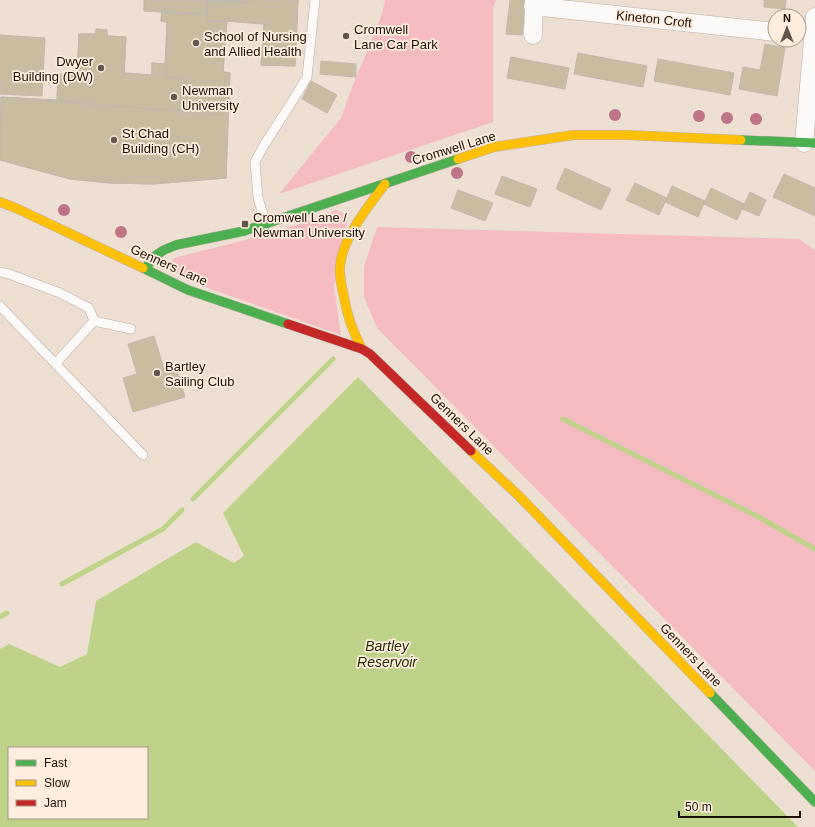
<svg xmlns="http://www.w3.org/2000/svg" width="815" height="827" font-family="Arial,sans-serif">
	<rect width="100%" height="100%" fill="#eddfd1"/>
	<path fill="#f4bcc1" d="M385 0H496L493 9V122L279 194 341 118 356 77 363 61 382 14Z
		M336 210 343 213 347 222 334 288 341 335 188 281 168 267 174 258C229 244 284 232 336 210Z
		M377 227 799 239 815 250V771L377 328 364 297V267Z"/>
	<path fill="#bfd28a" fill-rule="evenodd" d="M358 377 798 827H0V649L9 644 60 667 87 654 96 601 196 542 234 563 244 556 223 513ZM9 748H147V818H9Z"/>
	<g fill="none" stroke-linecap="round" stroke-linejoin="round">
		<path stroke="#bfd28a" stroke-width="5" d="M563 419 755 515 815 549
			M193 499 333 359
			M62 584 163 529 182 510
			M0 617 7 613"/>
	</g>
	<path fill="#c8bca1" stroke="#c1b9ac" d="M144 0H298L295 66 261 65 264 24 227 21 223 72 230 73 226 178 153 184 111 183 70 179 0 160 1 97 57 100 58 74 77 75 79 34H96V29L107 30V36L126 37 124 73 152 75V63L165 64 167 22 161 21 162 11H144Z
		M145 0H207L206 15 144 11Z
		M208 0H249L248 3Z
		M249 0H298L295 66 261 65 264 24 227 21H207L208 1 248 3Z
		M510 0H526L522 35 506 34Z
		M764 0H786L785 9 764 7Z
		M162 11 207 15V21H227L223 72 230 73 228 115 183 112 184 79 166 77 167 22 161 21Z
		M96 29 107 30V36L126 37 124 73 152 75V63L165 64 166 77 184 79 183 112 57 100 58 74 77 75 79 34H96Z
		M0 35 45 38 42 96 0 94Z
		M765 44 785 48 777 96 739 89 743 67 760 70Z
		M578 53 647 66 643 87 574 74Z
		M511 57 569 68 565 89 507 78Z
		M658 59 734 73 730 95 654 81Z
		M321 61 356 64V77L320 74Z
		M311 81 337 95 327 113 302 99Z
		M1 97 228 115 226 178 153 184 111 183 70 179 0 160Z
		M565 168 611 189 601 210 556 189Z
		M784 174 815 188V216L773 197Z
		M502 176 537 189 530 207 495 194Z
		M635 183 667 198 659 215 626 200Z
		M672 186 705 201 698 217 665 202Z
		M711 188 744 204 737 220 704 204Z
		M458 190 493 203 485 221 451 208Z
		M750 192 766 200 759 216 742 209Z
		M154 336 165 372 176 368 185 397 133 412 123 378 137 374 128 344Z"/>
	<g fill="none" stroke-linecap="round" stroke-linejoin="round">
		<g stroke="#b9aea3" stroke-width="10">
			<path id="lane" d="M266 224 258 198 255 162 264 145 290 105 307 77 315 0
				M0 272 9 274 60 293 89 308 94 321
				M0 306 143 455
				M56 363 94 321 131 329"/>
		</g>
		<g stroke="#b9aea3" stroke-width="19">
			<path id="street" d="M533 6 775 32
				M533 35 534 0
				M804 143 815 17"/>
		</g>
		<g stroke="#b9aea3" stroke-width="10">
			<path id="fast" d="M741 140 815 143
				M143 268 188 290 288 324
				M146 269 152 258 164 250 176 245 244 231 458 159
				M710 693 815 802"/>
		</g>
		<g stroke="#b9aea3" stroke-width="10">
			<path id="slow" d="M458 159 494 147 573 135H627L741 140
				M0 202 18 209 143 268
				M362 349C353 332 347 316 344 297 342 287 339 277 340 267 342 238 368 207 385 184
				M471 451 519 496 710 693"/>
		</g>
		<g stroke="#b9aea3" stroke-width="10">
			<path id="jam" d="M288 324 362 349 370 354 471 451"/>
		</g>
		<use href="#lane" stroke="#fcfaf8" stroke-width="9"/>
		<use href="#street" stroke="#fcfaf8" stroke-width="18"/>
		<use href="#fast" stroke="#4caf50" stroke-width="9"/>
		<use href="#slow" stroke="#ffc107" stroke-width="9"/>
		<use href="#jam" stroke="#c62828" stroke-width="9"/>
	</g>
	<g fill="#be7386">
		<circle cx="615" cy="115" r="6"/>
		<circle cx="699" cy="116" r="6"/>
		<circle cx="727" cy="118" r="6"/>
		<circle cx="756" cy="119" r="6"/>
		<circle cx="411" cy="157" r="6"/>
		<circle cx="457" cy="173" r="6"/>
		<circle cx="64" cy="210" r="6"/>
		<circle cx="121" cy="232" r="6"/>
	</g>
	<g fill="#64584e" stroke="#ffeede" stroke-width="1.5">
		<circle cx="346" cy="36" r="4"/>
		<circle cx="196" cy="43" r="4"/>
		<circle cx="101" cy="68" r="4"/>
		<circle cx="174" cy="97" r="4"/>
		<circle cx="114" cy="140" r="4"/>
		<rect x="241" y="220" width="8" height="8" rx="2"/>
		<circle cx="157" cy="373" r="4"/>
	</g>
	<g text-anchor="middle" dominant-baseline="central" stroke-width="3.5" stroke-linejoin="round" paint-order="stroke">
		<g font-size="13" fill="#1a1007" stroke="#ffeede">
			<text transform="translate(654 19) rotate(6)">Kineton Croft</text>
			<text transform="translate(454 148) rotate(-17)">Cromwell Lane</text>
			<text transform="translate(169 265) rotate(24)">Genners Lane</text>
			<text transform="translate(462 424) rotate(44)">Genners Lane</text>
			<text transform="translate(691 655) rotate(46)">Genners Lane</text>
		</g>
		<g font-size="13" fill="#1a1007" stroke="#ffeede" text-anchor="start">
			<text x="354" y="29">Cromwell<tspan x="354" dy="15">Lane Car Park</tspan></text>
			<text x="204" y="36">School of Nursing<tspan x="204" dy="15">and Allied Health</tspan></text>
			<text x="93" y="61" text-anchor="end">Dwyer<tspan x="93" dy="15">Building (DW)</tspan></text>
			<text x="182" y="90">Newman<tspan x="182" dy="15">University</tspan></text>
			<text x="122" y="133">St Chad<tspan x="122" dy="15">Building (CH)</tspan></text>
			<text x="253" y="217">Cromwell Lane /<tspan x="253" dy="15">Newman University</tspan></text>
			<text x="165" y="366">Bartley<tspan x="165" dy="15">Sailing Club</tspan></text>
		</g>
		<g font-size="14" font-style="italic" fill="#232f05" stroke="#ffeede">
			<text x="387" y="646">Bartley<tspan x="387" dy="16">Reservoir</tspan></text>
		</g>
	</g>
	<rect x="8" y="747" width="140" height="72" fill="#ffeede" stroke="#a39588"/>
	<rect x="16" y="760" width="20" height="6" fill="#4caf50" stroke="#a39588"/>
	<text x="44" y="767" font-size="12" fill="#1a1007">Fast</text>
	<rect x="16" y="780" width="20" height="6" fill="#ffc107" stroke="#a39588"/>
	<text x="44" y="787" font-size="12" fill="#1a1007">Slow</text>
	<rect x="16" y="800" width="20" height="6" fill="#c62828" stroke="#a39588"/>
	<text x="44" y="807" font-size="12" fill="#1a1007">Jam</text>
	<g transform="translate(787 28)"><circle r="19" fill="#ffeede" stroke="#a39588"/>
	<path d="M0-3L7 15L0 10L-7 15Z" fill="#64584e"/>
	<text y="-6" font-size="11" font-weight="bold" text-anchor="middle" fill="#1a1007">N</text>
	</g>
	<path d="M679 811v6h121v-6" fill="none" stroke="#1a1007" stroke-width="2"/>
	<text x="685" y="811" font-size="12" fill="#1a1007" stroke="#ffeede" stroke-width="3" paint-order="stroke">50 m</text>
</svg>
